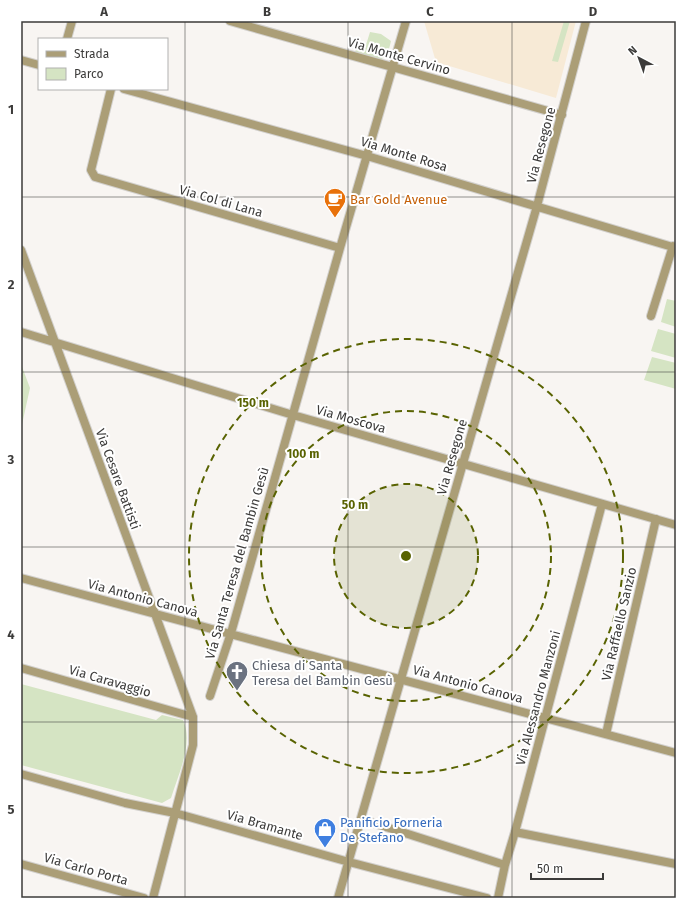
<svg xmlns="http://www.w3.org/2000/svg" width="697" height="919" font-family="'Fira Sans',sans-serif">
	<rect width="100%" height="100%" fill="#f8f5f2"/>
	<path fill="#f7ead6" d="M424 21H576L556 98 436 62Z"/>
	<path fill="#d5e4c3" d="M564 21H570L558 62 552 61Z
		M370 32 381 34 391 41C389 49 388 56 380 60L355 53 357 43 366 45Z
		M667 299 676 301V327L661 322Z
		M658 329 676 334V358L651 351Z
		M652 357 676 363V389L644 380Z
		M21 364 30 388 21 429Z
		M21 684 156 720 162 715 183 720C194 743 178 775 171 798L162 803 21 765Z"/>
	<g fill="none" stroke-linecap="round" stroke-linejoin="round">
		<g stroke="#d2d0cd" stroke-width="10">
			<path id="street" d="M230 21 562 115
				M67 39 72 21
				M21 60 39 65
				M111 89 91 170 95 177 340 248
				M124 89 367 156 676 248
				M21 250 193 717V745L153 898
				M651 316 673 246
				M21 332 293 415 676 525
				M21 578 676 753
				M21 668 193 717
				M210 696 231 633 340 248 406 21
				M606 734 656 519
				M21 774 125 803 175 813 349 862 487 898
				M361 819 505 865
				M515 832 676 864
				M21 864 144 898
				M338 898 537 206 586 21
				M498 898 505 865 515 832 602 504"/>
		</g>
		<use href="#street" stroke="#ab9e77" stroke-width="8"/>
	</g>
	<path fill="none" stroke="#3c3b3a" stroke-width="1" stroke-opacity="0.55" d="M185 21V898M348 21V898M512 21V898M21 197H676M21 372H676M21 547H676M21 722H676"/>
	<circle cx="406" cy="556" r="72" fill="#596302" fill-opacity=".12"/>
	<g fill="none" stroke="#596302" stroke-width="2" stroke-dasharray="7 5">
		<circle cx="406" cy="556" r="72"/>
		<circle cx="406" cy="556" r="145"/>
		<circle cx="406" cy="556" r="217"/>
	</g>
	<defs>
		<g id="cafe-pin" transform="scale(1.15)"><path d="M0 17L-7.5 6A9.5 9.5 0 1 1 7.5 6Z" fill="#e8710a" stroke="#fff"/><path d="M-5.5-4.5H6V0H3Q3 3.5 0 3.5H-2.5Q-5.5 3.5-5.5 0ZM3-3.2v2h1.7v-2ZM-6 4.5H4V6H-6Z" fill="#fff"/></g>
		<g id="church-pin" transform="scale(1.15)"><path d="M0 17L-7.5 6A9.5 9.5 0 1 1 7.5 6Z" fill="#6b7280" stroke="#fff"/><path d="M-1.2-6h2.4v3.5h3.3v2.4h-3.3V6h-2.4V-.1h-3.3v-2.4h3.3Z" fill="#fff"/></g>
		<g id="shop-pin" transform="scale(1.15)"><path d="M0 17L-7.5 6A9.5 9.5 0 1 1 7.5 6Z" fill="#3f7fe0" stroke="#fff"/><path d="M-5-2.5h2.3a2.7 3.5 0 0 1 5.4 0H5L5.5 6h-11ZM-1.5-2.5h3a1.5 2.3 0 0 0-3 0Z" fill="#fff"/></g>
	</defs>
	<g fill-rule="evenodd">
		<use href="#cafe-pin" x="335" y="199"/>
		<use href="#church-pin" x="237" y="672"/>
		<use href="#shop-pin" x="325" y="829"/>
	</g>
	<g text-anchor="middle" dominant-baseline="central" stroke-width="4" stroke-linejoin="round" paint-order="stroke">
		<g font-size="13" fill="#3c3b3a" stroke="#fff">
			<text transform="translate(399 56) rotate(16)">Via Monte Cervino</text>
			<text transform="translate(541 145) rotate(-75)">Via Resegone</text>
			<text transform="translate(404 154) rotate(17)">Via Monte Rosa</text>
			<text transform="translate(221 201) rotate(16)">Via Col di Lana</text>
			<text transform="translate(351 419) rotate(16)">Via Moscova</text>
			<text transform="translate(452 457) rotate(-74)">Via Resegone</text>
			<text transform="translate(118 479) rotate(70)">Via Cesare Battisti</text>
			<text transform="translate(237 563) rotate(-74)">Via Santa Teresa del Bambin Gesù</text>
			<text transform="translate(143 598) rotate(15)">Via Antonio Canova</text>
			<text transform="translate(619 624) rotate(-77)">Via Raffaello Sanzio</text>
			<text transform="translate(110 681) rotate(16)">Via Caravaggio</text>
			<text transform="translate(468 684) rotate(15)">Via Antonio Canova</text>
			<text transform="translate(538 698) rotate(-75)">Via Alessandro Manzoni</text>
			<text transform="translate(265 825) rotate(16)">Via Bramante</text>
			<text transform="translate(86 869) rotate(16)">Via Carlo Porta</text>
		</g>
		<g font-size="13" fill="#c56008" stroke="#fff" text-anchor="start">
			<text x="350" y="199">Bar Gold Avenue</text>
		</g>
		<g font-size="13" fill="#5b616d" stroke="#fff" text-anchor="start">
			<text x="252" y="665">Chiesa di Santa<tspan x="252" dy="15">Teresa del Bambin Gesù</tspan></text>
		</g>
		<g font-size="13" fill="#366cbe" stroke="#fff" text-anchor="start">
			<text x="340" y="822">Panificio Forneria<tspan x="340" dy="15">De Stefano</tspan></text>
		</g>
	</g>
	<circle cx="406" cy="556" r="6" fill="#596302" stroke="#fff" stroke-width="2"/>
	<g font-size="12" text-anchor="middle" font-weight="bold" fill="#596302" stroke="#fff" stroke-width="4" stroke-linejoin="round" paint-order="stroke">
		<text x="253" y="407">150 m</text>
		<text x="303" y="458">100 m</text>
		<text x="355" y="509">50 m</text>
	</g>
	<rect width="697" height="919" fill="none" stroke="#ffffff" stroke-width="44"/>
	<rect x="38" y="38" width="130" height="52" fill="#ffffff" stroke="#b1b1b0"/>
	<rect x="46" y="51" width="20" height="6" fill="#ab9e77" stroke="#b1b1b0"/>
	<text x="74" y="58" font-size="12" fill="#3c3b3a">Strada</text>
	<rect x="46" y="68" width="20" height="12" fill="#d5e4c3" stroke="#b1b1b0"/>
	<text x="74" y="78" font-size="12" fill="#3c3b3a">Parco</text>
	<g transform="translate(639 58) rotate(319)" stroke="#ffffff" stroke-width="3" paint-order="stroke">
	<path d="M0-3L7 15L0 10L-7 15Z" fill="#3c3b3a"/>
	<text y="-6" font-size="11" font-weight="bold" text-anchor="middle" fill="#3c3b3a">N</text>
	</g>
	<path d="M531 873v6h72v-6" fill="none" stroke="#3c3b3a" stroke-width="2"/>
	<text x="537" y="873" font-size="12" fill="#3c3b3a" stroke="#ffffff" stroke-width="3" paint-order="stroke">50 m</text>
	<rect x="22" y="22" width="653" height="875" fill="none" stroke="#3c3b3a" stroke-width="1.5"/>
	<g font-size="13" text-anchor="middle" font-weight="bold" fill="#3c3b3a">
		<text x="104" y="16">A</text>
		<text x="267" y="16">B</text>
		<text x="430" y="16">C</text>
		<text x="593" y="16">D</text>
		<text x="11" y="114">1</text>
		<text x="11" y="289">2</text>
		<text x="11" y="464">3</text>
		<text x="11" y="639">4</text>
		<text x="11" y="814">5</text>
	</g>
</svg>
